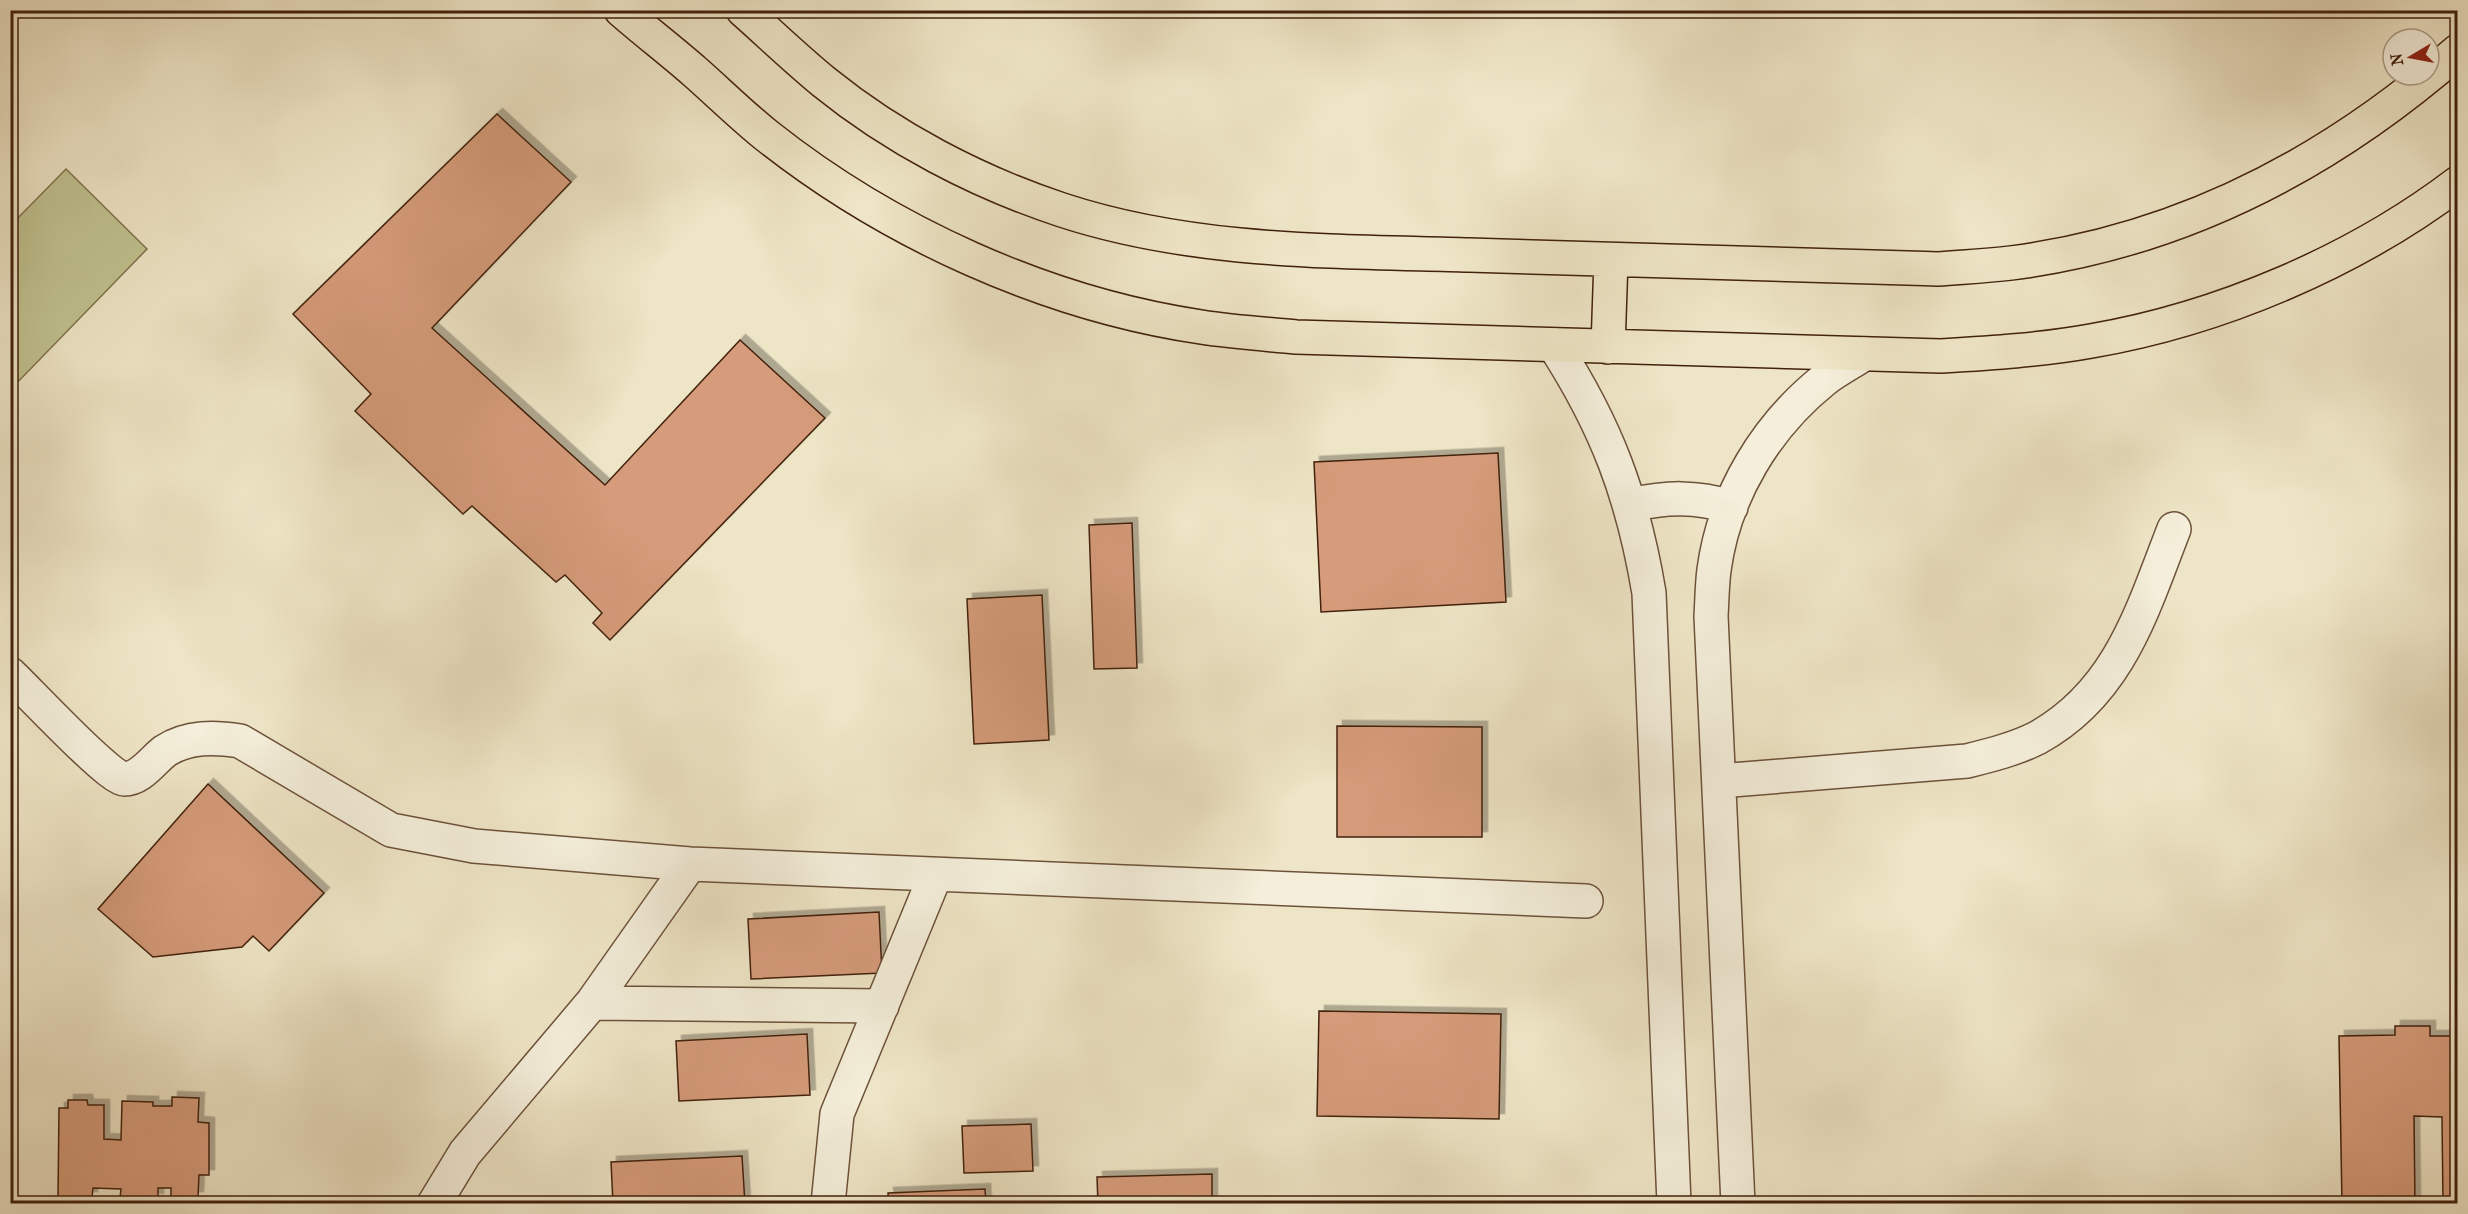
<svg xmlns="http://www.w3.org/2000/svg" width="2468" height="1214" font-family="'IM FELL French Canon',serif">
	<defs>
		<filter id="shadow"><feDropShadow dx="5.5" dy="-5.5" stdDeviation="0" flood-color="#0004"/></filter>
	</defs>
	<rect width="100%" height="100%" fill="#eee5c6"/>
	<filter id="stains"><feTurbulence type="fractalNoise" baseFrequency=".00333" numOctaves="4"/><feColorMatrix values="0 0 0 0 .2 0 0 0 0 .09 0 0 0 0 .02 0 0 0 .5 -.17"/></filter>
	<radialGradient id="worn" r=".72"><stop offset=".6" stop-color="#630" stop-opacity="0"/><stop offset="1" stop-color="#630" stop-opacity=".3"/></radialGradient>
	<path fill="#c0c290" stroke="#81724e" stroke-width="1.5" d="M66 169 147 249 11 389V225Z"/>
	<path fill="#d59b7a" stroke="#42210c" stroke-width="1.5" filter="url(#shadow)" d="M497 114 571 182 432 328 605 485 740 340 825 418 610 640 593 623 602 613 565 575 556 582 472 506 463 514 355 411 371 394 293 314Z
		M1498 453 1506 602 1321 612 1314 462Z
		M1132 523 1137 668 1094 669 1089 525Z
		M1042 595 1049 740 974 744 967 599Z
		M1337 726 1482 727V837H1337Z
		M208 784 324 893 269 951 253 936 242 947 153 957 98 909Z
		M879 912 882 973 751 979 748 919Z
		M1319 1011 1501 1014 1499 1119 1317 1116Z
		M2395 1026H2430V1036H2458V1204H2443L2442 1117 2414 1116 2415 1204H2342L2339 1036 2395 1035Z
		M807 1034 810 1095 679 1101 676 1041Z
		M172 1097 199 1098 198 1122 209 1123V1175H199L198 1197H171V1188H158V1199L120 1198 121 1189 93 1188 92 1197H58L59 1108H68V1100H87L88 1105H104V1139L121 1140 122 1101 153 1102V1106H172Z
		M1031 1124 1033 1171 964 1173 962 1126Z
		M742 1156 745 1204H613L611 1162Z
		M1212 1174V1204H1098L1097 1177Z
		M985 1189 986 1204H889L888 1193Z"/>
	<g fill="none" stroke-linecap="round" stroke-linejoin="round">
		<g stroke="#6d523a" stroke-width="36">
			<path id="minor" d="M1554 345C1607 427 1633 497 1649 593L1674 1204
				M1631 505C1666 497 1696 496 1731 507
				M10 674C26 689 110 779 124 779 141 779 153 760 165 751 188 736 215 737 240 741L391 830 474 846 690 864 1586 901
				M1719 781 1967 761C1991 755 2015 749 2037 738 2119 693 2142 611 2174 529
				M592 1003 882 1006
				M434 1204 465 1153 592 1003 690 864
				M828 1204 837 1114 935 876
				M1738 1204 1711 616C1712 601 1712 585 1714 570 1724 495 1766 426 1825 379 1837 370 1852 362 1864 354"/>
		</g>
		<g stroke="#42210c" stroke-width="36">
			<path id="major" d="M621 10C645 31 670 50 694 71 718 92 741 115 766 135 888 232 1046 304 1201 327 1233 332 1265 334 1296 337L1941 356C1991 353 2041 350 2091 341 2219 319 2354 262 2458 183
				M743 10C770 34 796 59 824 82 893 138 977 182 1062 210 1193 253 1333 251 1469 255 1626 260 1782 264 1938 269 1962 267 1986 266 2011 263 2182 241 2329 164 2458 51
				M1608 347 1611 260"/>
		</g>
		<use href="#minor" stroke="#f4eeda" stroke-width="33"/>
		<use href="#major" stroke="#eee5c6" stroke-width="33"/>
	</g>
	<rect width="2468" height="1214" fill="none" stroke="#eee5c6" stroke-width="36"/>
	<rect x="12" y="12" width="2444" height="1190" fill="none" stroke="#42210c" stroke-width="3"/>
	<rect x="18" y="18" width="2432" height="1178" fill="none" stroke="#42210c" stroke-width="1.5"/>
	<g transform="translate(2411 57) rotate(260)"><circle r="28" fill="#f4eeda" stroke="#ad9c88" stroke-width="1.5"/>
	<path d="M0-4.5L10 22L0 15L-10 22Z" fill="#8f2418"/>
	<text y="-9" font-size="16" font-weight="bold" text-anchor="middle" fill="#42210c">N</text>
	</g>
	<rect width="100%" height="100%" filter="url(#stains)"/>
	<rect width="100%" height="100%" fill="url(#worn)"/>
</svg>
